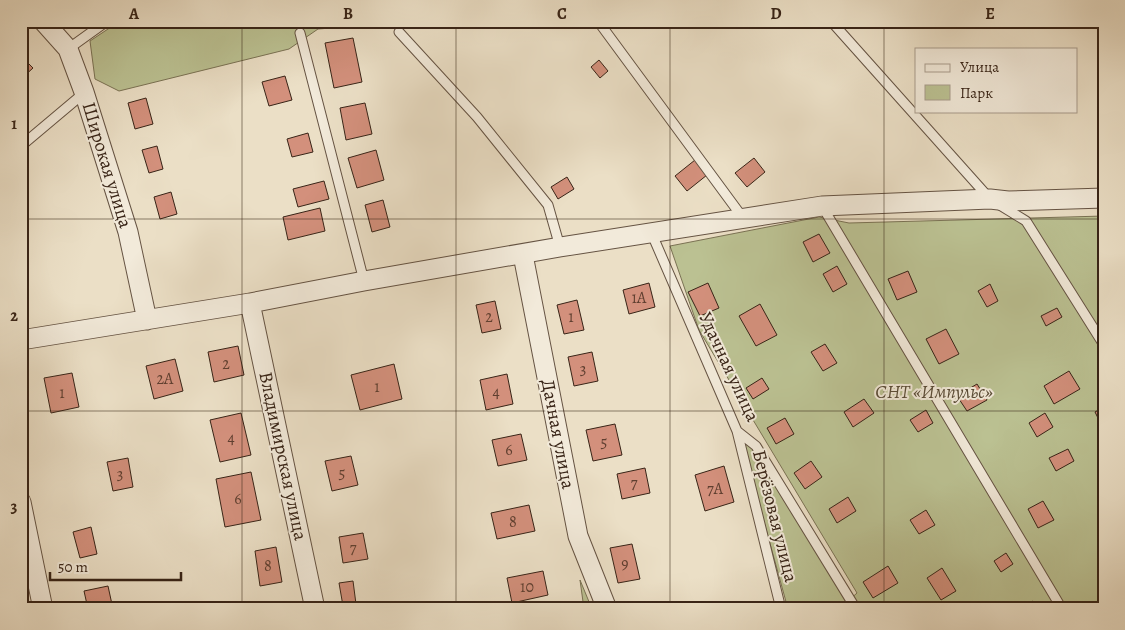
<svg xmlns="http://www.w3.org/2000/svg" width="1125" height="630" font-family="Alegreya,serif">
	<rect width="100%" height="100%" fill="#ebdfc6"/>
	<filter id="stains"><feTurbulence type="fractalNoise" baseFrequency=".004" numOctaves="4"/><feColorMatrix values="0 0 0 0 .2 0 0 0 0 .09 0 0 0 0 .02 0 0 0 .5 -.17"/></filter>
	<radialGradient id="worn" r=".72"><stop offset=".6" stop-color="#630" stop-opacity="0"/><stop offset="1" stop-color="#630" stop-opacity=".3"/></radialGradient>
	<path fill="#bbc192" stroke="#7a7254" d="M120 21H424L318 29 289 49 119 91 95 79 90 41Z
		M1104 216V609H788L741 438 754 448 847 602 857 593 699 330 670 246 819 217 849 223Z
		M580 580 592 609H584Z"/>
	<path fill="#d3907c" stroke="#382417" d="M353 38 362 82 334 88 325 43Z
		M21 56 33 68 21 79Z
		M599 60 608 71 600 78 591 67Z
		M285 76 292 100 269 106 262 82Z
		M146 98 153 124 135 129 128 103Z
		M365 103 372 134 346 140 340 108Z
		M308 133 313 152 292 157 287 139Z
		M157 146 163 169 149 173 142 150Z
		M376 150 384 180 357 188 348 158Z
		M754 158 765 172 747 187 735 173Z
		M695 160 707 175 687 191 675 176Z
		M567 177 574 189 558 199 551 187Z
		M324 181 329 199 298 207 293 189Z
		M21 183 28 199 21 202Z
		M171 192 177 214 160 219 154 197Z
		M383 200 390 227 372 232 365 205Z
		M320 208 325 231 288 240 283 217Z
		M819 234 830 253 813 262 803 242Z
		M837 266 847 284 833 292 823 274Z
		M908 271 917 292 897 300 888 279Z
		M649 283 655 307 629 314 623 290Z
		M708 283 719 308 700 316 688 292Z
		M990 284 998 301 987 307 978 291Z
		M577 300 584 330 564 334 557 305Z
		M495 301 501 329 482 333 476 305Z
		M760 304 777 335 756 346 739 316Z
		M1057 308 1062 317 1046 326 1041 316Z
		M946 329 959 354 939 364 926 339Z
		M825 344 837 363 823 371 811 352Z
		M238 346 244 375 214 382 208 352Z
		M592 352 598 381 574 386 568 357Z
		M175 359 183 391 154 399 146 366Z
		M394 364 402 399 360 410 351 375Z
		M1069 371 1080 389 1054 404 1044 386Z
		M72 373 79 407 51 413 44 378Z
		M507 374 513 404 486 410 480 380Z
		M762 378 769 389 753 399 746 388Z
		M977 384 987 400 967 411 957 396Z
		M864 399 874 413 853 427 844 412Z
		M1104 407V427L1103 428 1095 412Z
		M926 410 933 423 918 432 910 420Z
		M241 413 251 455 220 462 210 420Z
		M1045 413 1053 427 1037 437 1029 423Z
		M785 418 794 434 776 444 767 428Z
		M615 424 622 455 593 461 586 430Z
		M521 434 527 460 498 466 492 440Z
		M1068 449 1074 461 1056 471 1049 458Z
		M351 456 358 485 332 491 325 461Z
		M128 458 133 487 113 491 107 462Z
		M811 461 822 477 805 489 794 473Z
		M724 466 734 502 705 511 695 475Z
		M645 468 650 493 622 499 617 474Z
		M251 472 261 520 225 527 216 479Z
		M848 497 856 511 837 523 829 509Z
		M1043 501 1054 520 1038 528 1028 509Z
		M529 505 535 531 497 539 491 513Z
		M926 510 935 525 919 534 910 520Z
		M91 527 97 554 80 558 73 532Z
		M363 533 368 559 343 563 339 537Z
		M632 544 640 579 618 583 610 548Z
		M276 547 282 582 260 586 255 551Z
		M1006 553 1013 564 1001 572 994 561Z
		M888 566 898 583 873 598 863 582Z
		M942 568 956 591 941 600 927 578Z
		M543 571 548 595 512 603 507 578Z
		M353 581 356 604 343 606 339 583Z
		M108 586 113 609H88L84 591Z
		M1033 601 1038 609H1021Z
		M281 604 282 609H255Z"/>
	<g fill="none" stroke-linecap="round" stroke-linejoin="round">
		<g stroke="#655343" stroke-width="11">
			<path id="lane" d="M598 21 743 218
				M831 21 990 199 1026 221 1104 345
				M399 32 477 117 548 205 560 247
				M300 33 364 281
				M68 49 107 21
				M21 146 84 93
				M822 206 1062 609
				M651 232 737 431 781 609
				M737 431 756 446 856 609"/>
		</g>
		<g stroke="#655343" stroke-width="21">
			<path id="street" d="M43 21 68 49 84 92 128 232 147 320
				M523 255 578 536 607 609
				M250 303 315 609
				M21 340 250 303 364 281 560 247 822 206 990 199 1008 201 1104 198
				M21 502 43 609"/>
		</g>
		<use href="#lane" stroke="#f2eada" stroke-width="9"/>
		<use href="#street" stroke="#f2eada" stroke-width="19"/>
	</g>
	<path fill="none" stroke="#382417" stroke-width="1" stroke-opacity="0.55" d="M242 21V609M456 21V609M670 21V609M884 21V609M21 219H1104M21 411H1104"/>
	<g text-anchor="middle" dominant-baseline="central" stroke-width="4" stroke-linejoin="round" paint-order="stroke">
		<g font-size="16" fill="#5f3f30">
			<text x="639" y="298">1А</text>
			<text x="489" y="317">2</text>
			<text x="571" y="317">1</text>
			<text x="226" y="364">2</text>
			<text x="583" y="369">3</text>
			<text x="165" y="379">2А</text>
			<text x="377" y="387">1</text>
			<text x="496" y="392">4</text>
			<text x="62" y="393">1</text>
			<text x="231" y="438">4</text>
			<text x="604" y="442">5</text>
			<text x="509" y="450">6</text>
			<text x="342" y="473">5</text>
			<text x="120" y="474">3</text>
			<text x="634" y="483">7</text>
			<text x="715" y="489">7А</text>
			<text x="238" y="499">6</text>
			<text x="513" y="522">8</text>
			<text x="353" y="548">7</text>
			<text x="625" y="564">9</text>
			<text x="268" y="566">8</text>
			<text x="527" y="587">10</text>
		</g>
		<g font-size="19" fill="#382417" stroke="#f2eada">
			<text transform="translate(107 165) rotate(73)">Широкая улица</text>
			<text transform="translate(729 367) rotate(65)">Удачная улица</text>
			<text transform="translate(558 434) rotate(79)">Дачная улица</text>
			<text transform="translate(283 456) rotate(78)">Владимирская улица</text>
			<text transform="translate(775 516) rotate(76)">Берёзовая улица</text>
		</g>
		<g font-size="19" font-style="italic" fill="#594b36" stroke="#f2eada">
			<text x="934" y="392">СНТ «Импульс»</text>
		</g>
	</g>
	<rect width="1125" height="630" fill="none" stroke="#ebdfc6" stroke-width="55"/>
	<rect x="915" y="48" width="162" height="65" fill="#f2eada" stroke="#a89b8c"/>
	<rect x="925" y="64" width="25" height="8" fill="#f2eada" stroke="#a89b8c"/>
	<text x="960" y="72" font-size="15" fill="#382417">Улица</text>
	<rect x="925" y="85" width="25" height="15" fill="#bbc192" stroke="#a89b8c"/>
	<text x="960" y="98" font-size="15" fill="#382417">Парк</text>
	<path d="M50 572v8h131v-8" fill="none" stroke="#382417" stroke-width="2.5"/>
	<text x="58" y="572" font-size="15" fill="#382417" stroke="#f2eada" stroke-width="4" paint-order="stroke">50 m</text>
	<rect x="28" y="28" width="1070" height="574" fill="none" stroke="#382417" stroke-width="2"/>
	<g font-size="16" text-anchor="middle" font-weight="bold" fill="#382417">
		<text x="134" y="19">A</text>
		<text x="348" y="19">B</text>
		<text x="562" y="19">C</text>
		<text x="776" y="19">D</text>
		<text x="990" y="19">E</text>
		<text x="14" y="129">1</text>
		<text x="14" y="321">2</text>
		<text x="14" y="512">3</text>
	</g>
	<rect width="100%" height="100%" filter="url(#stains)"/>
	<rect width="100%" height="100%" fill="url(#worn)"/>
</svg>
